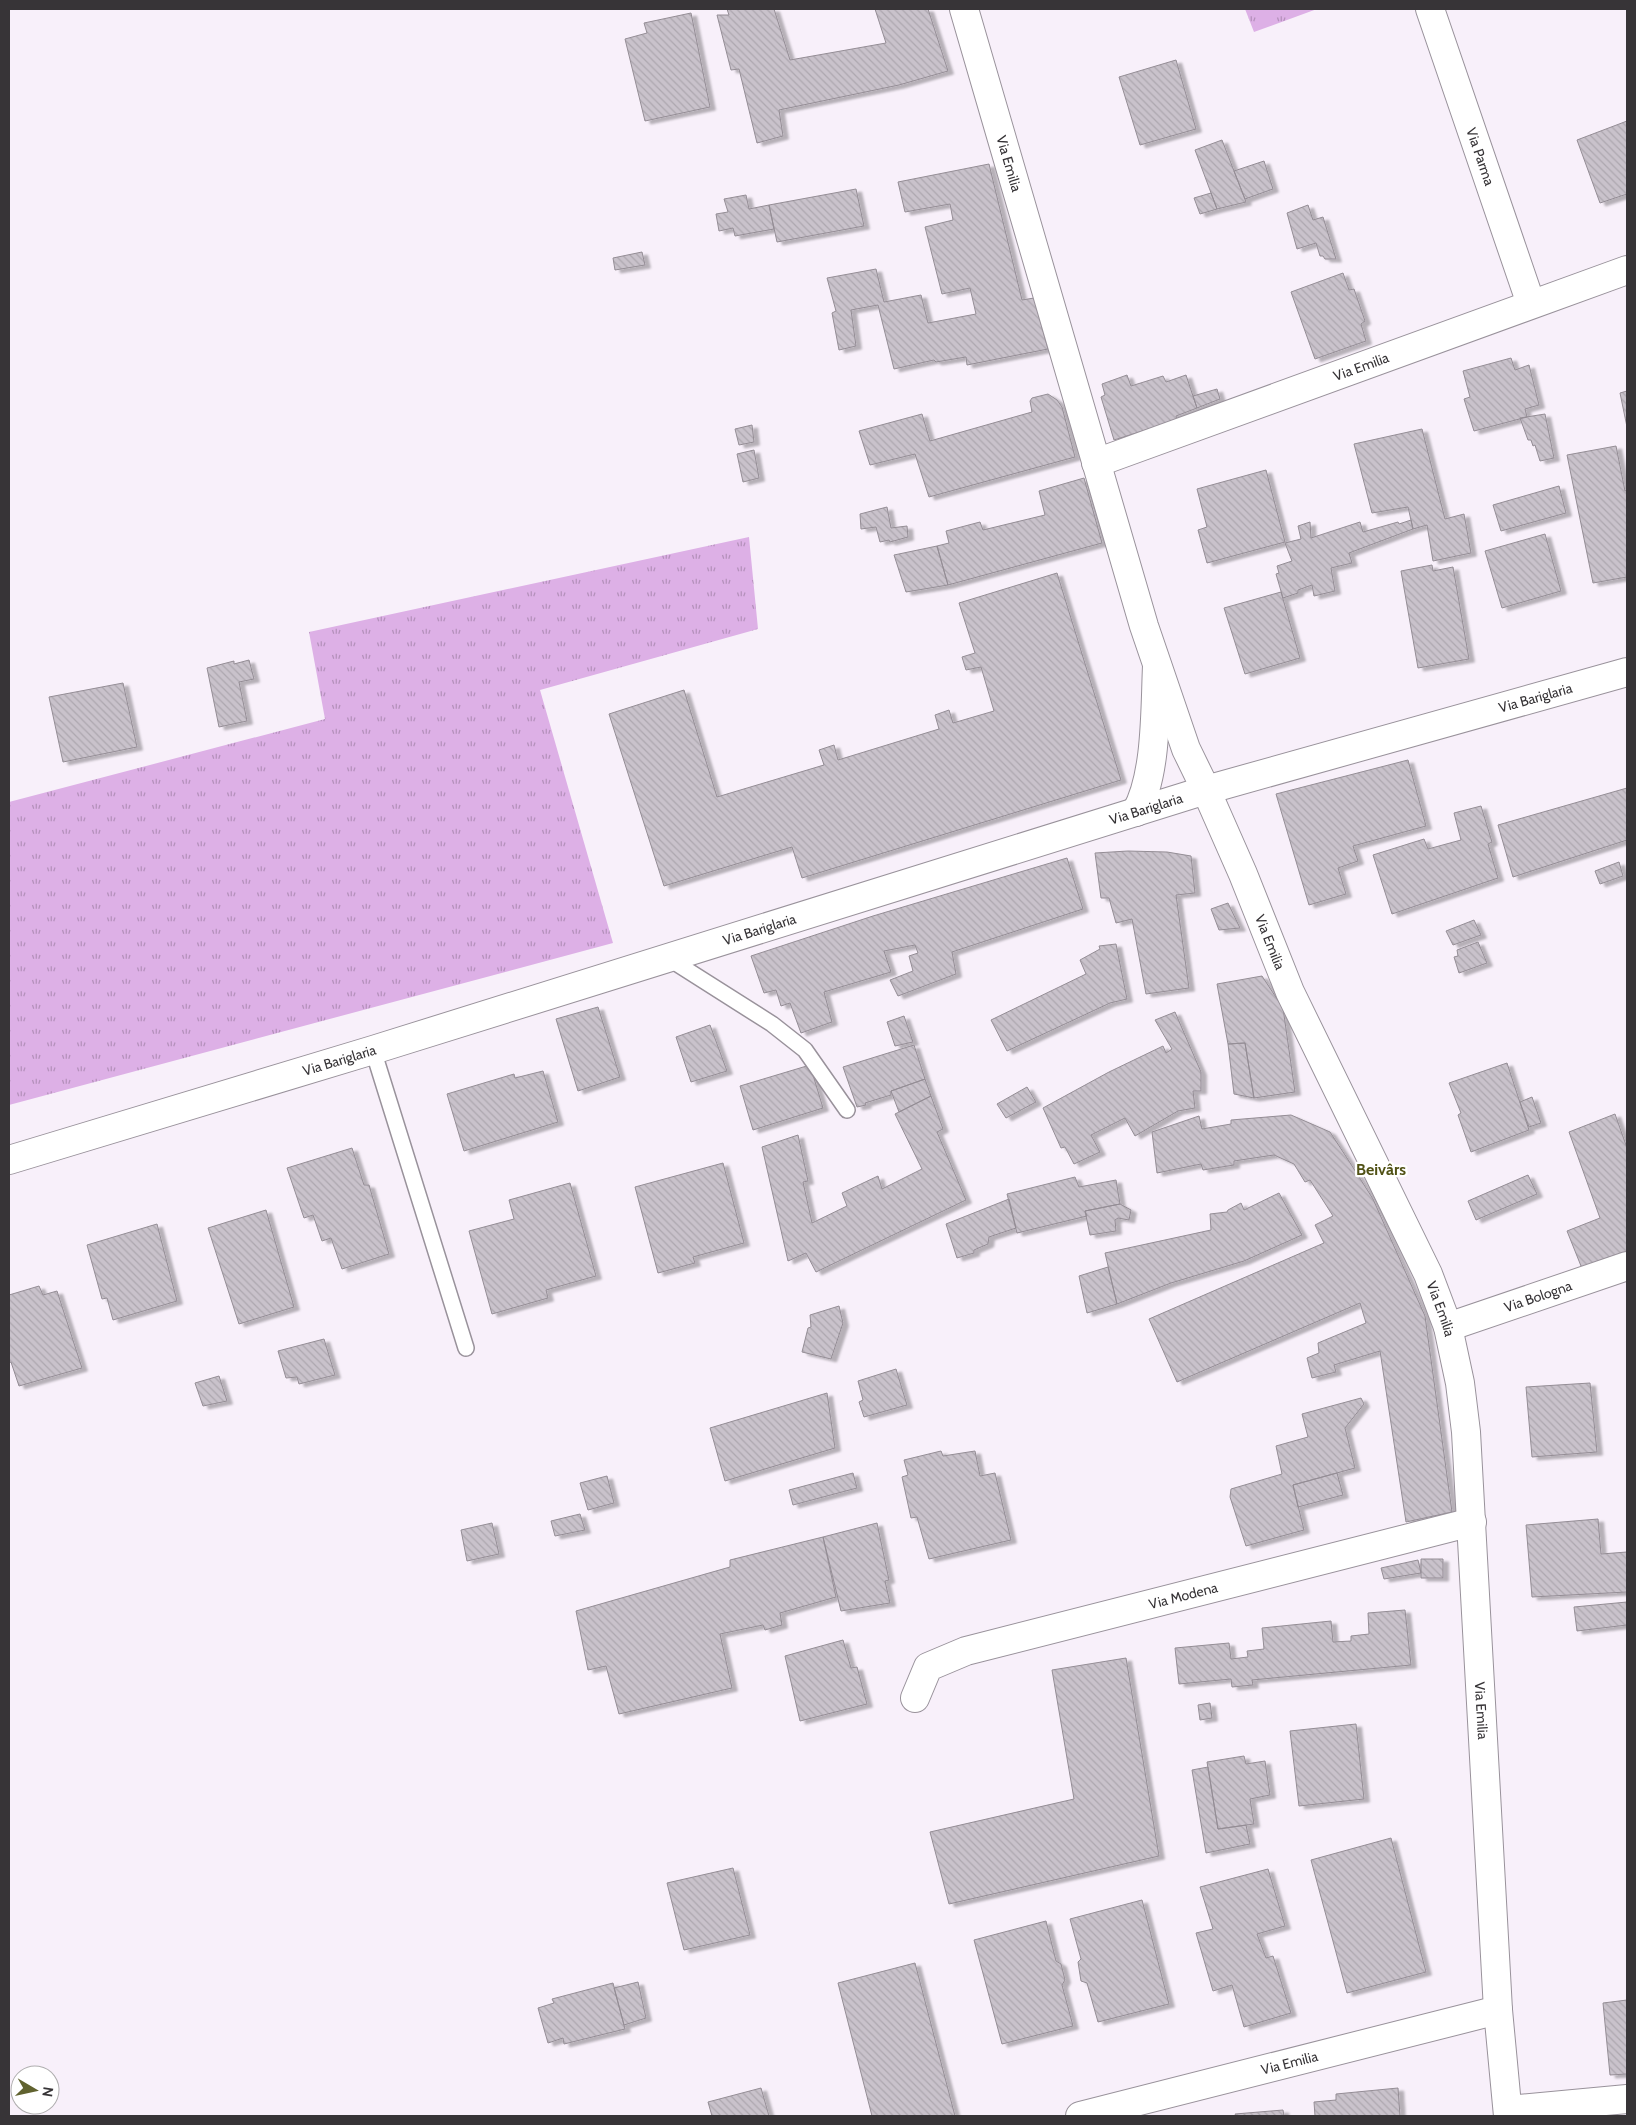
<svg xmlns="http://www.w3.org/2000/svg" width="1636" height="2125" font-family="Cabin,sans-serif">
	<defs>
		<pattern id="grass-tufts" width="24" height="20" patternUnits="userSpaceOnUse" patternTransform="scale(1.25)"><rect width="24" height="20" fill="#ddb0e6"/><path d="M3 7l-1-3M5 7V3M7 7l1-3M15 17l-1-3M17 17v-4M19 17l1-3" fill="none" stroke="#b490bb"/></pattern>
		<pattern id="building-back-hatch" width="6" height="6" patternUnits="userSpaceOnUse" patternTransform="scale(1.25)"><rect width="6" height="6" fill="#c9c2cb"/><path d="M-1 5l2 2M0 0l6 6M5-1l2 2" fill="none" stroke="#ada7af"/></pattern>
		<filter id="shadow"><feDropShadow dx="5.5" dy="3" stdDeviation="1" flood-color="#0004"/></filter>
	</defs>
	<rect width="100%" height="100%" fill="#f8f0fa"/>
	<path fill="url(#grass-tufts)" d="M1245 9H1317L1254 32Z
		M749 537 758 629 540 690 613 943 9 1105V802L325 719 309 632Z"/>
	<path fill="url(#building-back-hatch)" stroke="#948d95" filter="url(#shadow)" d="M727 9H774L790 60 886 43 875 9H928L948 71 899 85 779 110 783 136 757 143 739 69 731 70 717 15H729Z
		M691 13 710 107 645 121 625 39 647 33 644 23Z
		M1176 60 1196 129 1140 145 1119 77Z
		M1627 121V194L1600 203 1577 140Z
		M1222 140 1246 202 1217 209 1195 150Z
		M1264 161 1273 189 1245 199 1234 171Z
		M989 164 1022 300 1034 298 1048 349 967 365 966 357 936 362 934 360 894 369 878 305 851 310 856 346 839 350 832 313 836 311 827 278 876 269 884 302 921 295 928 323 976 314 970 288 942 294 925 227 953 220 950 204 905 212 898 182Z
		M856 189 864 226 777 242 769 205Z
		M1211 193 1217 209 1200 214 1194 198Z
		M746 195 749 209 769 205 774 229 735 236 733 228 719 231 716 214 728 212 724 199Z
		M1308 205 1313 220 1323 217 1336 259H1325L1323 256H1320L1316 243 1297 249 1287 213Z
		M642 252 645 265 615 270 613 258Z
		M1343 273 1349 290 1354 289 1365 321 1361 324 1366 341 1315 359 1291 292Z
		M1511 358 1515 370 1529 365 1539 405 1525 409 1527 417 1474 431 1464 399 1470 397 1463 371Z
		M1127 375 1131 386 1163 376 1166 382 1186 375 1197 408 1176 416 1177 420 1114 440 1101 397 1105 395 1102 384Z
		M1217 389 1220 399 1197 408 1193 396Z
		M1627 391V427L1620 393Z
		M1048 394 1057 400 1062 407 1075 457 929 497 915 454 870 465 859 431 922 414 930 441 1032 412 1030 401 1032 398Z
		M1545 414 1554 458 1540 461 1535 445 1533 446 1531 440H1528L1520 418Z
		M752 425 754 442 739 445 735 429Z
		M1422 429 1445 519 1464 514 1471 553 1433 561 1427 525 1413 529 1408 507 1372 513 1354 444Z
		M1616 446 1625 491 1627 490V577L1593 583 1567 455Z
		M754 450 759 478 743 482 737 454Z
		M1266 470 1285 542 1207 563 1198 530 1207 527 1197 489Z
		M1084 478 1102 543 948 585 937 546 949 543 946 531 980 522 983 530 1045 515 1039 491Z
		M1559 486 1566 513 1501 531 1493 505Z
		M887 507 891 528 907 526 908 537 890 542 889 540 880 542 876 527 861 529 860 514Z
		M1411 520 1413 529 1349 553 1352 563 1331 568 1335 591 1314 596 1312 585 1298 590V593L1283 598 1276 574 1279 573 1277 566 1292 561 1285 543 1301 539 1298 526 1310 522 1311 538 1360 522 1363 532 1398 522 1399 524Z
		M1545 534 1561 591 1502 608 1485 551Z
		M937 546 948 585 906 592 894 555Z
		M1432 565 1433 571 1453 567 1469 659 1418 668 1401 571Z
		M1057 573 1121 780 802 878 792 847 664 886 609 714 684 690 717 797 824 765 819 750 834 745 838 760 939 729 935 715 949 710 953 723 994 711 981 667 966 670 962 657 975 653 959 603Z
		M1281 592 1300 658 1245 674 1224 608Z
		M249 660 254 679 239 682 247 721 219 727 207 668 234 661V664Z
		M123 683 137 747 63 762 49 697Z
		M1408 760 1426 826 1353 846 1358 861 1338 868 1346 894 1309 905 1276 794Z
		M1627 788V840L1513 877 1498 825Z
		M1481 806 1492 842 1488 844 1498 878 1392 914 1373 855 1424 839 1428 849 1461 840 1454 813Z
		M1128 851 1167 852 1191 856 1195 893 1176 895 1189 988 1146 994 1132 919 1116 923 1109 898H1101L1095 853Z
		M1067 858 1083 909 952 952 956 974 898 996 890 980 913 971 909 956 918 953 915 945 884 951 891 972 824 992 832 1022 801 1033 790 1003 781 1006 776 990 764 993 751 956 873 916Z
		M1619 862 1623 876 1600 884 1595 871Z
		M1228 903 1240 928 1219 930 1211 909Z
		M1474 920 1481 935 1453 945 1446 931Z
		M1478 942 1487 963 1459 973 1454 957 1458 956 1457 950Z
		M1116 944 1127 999 1110 1003 1007 1051 991 1020 1086 974 1080 960 1100 949 1099 946Z
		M1262 976 1283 1008 1295 1092 1254 1098 1245 1043 1228 1044 1217 984Z
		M598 1007 620 1077 578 1091 556 1019Z
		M1175 1012 1201 1072V1091H1193L1195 1108 1178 1111 1135 1136 1125 1118 1091 1135 1100 1152 1074 1164 1065 1147 1061 1148 1043 1108 1109 1072 1163 1046 1166 1053 1172 1049 1155 1020Z
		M904 1016 913 1042 895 1046 887 1022Z
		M710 1025 727 1071 691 1082 676 1037Z
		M1245 1043 1254 1098 1234 1094 1228 1044Z
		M914 1045 925 1079 891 1091V1095L865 1103 866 1105 857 1107 843 1067Z
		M1507 1063 1529 1130 1471 1152 1458 1115 1461 1113 1449 1083Z
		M810 1065 823 1108 753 1130 740 1086Z
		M543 1071 558 1122 464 1151 447 1094 514 1074 515 1078Z
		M925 1079 931 1096 899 1112 891 1091Z
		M1027 1087 1036 1102 1006 1118 997 1104Z
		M931 1096 943 1129 937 1132 966 1200 816 1272 806 1253 788 1261 762 1147 798 1135 808 1181 803 1182 812 1223 847 1206 842 1193 878 1176 882 1189 922 1169 895 1114Z
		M1532 1097 1541 1123 1529 1127 1520 1102Z
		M1615 1114 1627 1148V1255L1583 1271 1567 1231 1600 1218 1569 1132Z
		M1291 1115 1330 1132 1347 1158 1373 1199 1425 1316 1452 1512 1406 1522 1380 1351 1334 1365 1336 1372 1312 1378 1307 1358 1319 1353 1318 1343 1366 1323 1360 1303 1177 1382 1149 1319 1324 1243 1315 1225 1333 1216 1310 1180 1305 1182 1294 1164 1274 1155 1234 1161V1165L1203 1170 1201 1164 1157 1173 1152 1132 1199 1116 1202 1129 1231 1124V1120Z
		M352 1148 364 1185H369L389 1254 342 1269 331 1238 322 1241 313 1215 304 1218 287 1168Z
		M723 1163 744 1243 693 1257 695 1263 658 1273 635 1187Z
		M1528 1175 1537 1194 1476 1220 1468 1201Z
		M1075 1177 1079 1187 1116 1180 1120 1204 1085 1211 1087 1216 1017 1233 1007 1194Z
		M570 1183 596 1276 546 1290 548 1298 492 1314 469 1231 514 1219 509 1200Z
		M1279 1193 1302 1235 1244 1261 1171 1283 1117 1304 1105 1253 1211 1230 1210 1214 1227 1212 1228 1210 1241 1203 1244 1210Z
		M1009 1199 1016 1228 989 1237 988 1244 974 1250V1253L957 1258 946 1224Z
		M1120 1204 1131 1210 1129 1220 1118 1218 1115 1220 1116 1231 1090 1235 1085 1211Z
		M266 1210 294 1307 239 1324 208 1228Z
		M157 1224 177 1301 113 1320 107 1298 102 1299 87 1245Z
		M1108 1267 1117 1304 1087 1313 1079 1276Z
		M39 1286 43 1295 57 1291 82 1368 19 1386 11 1362 9 1363V1295Z
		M839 1306 843 1323 831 1359 802 1352 808 1328 811 1327 810 1315Z
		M324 1339 335 1375 299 1384 297 1377 286 1378 278 1351Z
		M896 1369 907 1405 864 1417 859 1402 863 1400 858 1381Z
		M219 1376 227 1401 203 1406 195 1383Z
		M1590 1383 1597 1452 1532 1457 1526 1387Z
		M827 1393 835 1448 725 1481 710 1428Z
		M1361 1398 1364 1404 1345 1428 1355 1468 1293 1485 1304 1530 1246 1546 1230 1497 1231 1489 1282 1474 1276 1446 1308 1437 1302 1414Z
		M941 1451 943 1456 975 1451 980 1476 995 1473 1011 1540 929 1559 917 1517 911 1518 902 1477 908 1475 904 1460Z
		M853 1473 857 1488 793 1505 789 1490Z
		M1337 1473 1343 1495 1298 1507 1293 1485Z
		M607 1476 614 1503 588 1510 580 1483Z
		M580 1514 585 1530 555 1536 551 1521Z
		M1598 1519 1601 1554 1627 1552V1592L1532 1597 1526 1525Z
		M492 1523 499 1554 467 1561 461 1530Z
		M877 1523 889 1580 885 1581 890 1603 841 1611 823 1537Z
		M823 1537 836 1597 780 1613 782 1625 765 1630 763 1625 720 1634 732 1688 619 1714 606 1666 588 1670 576 1611 730 1567V1560Z
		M1421 1559H1443V1578H1421Z
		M1418 1560 1421 1573 1384 1579 1381 1568Z
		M1627 1602V1625L1577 1631 1574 1607Z
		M1405 1610 1411 1665 1252 1680 1253 1685 1232 1687 1231 1679 1179 1684 1175 1648 1229 1643 1231 1659 1248 1657 1247 1651 1264 1649 1262 1628 1331 1621 1333 1642 1351 1641V1636L1369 1634 1368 1613Z
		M843 1640 851 1668 857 1667 867 1704 800 1721 785 1656Z
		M1126 1658 1159 1856 949 1904 930 1832 1074 1799 1052 1670Z
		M1210 1703 1212 1718 1200 1720 1198 1705Z
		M1356 1724 1364 1799 1299 1806 1290 1731Z
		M1244 1756 1246 1764 1265 1761 1270 1795 1250 1799 1254 1824 1218 1829 1207 1762Z
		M1208 1767 1218 1829 1246 1825 1250 1844 1206 1853 1192 1770Z
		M1391 1838 1426 1972 1347 1993 1311 1860Z
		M733 1868 750 1935 684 1950 667 1883Z
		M1268 1869 1285 1926 1257 1934 1266 1958 1273 1956 1291 2013 1244 2027 1232 1985 1213 1991 1196 1933 1213 1929 1200 1887Z
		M1142 1900 1169 2004 1098 2022 1087 1983 1081 1981 1078 1962 1081 1959 1070 1919Z
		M1046 1921 1056 1961 1061 1964 1065 1980 1062 1985 1073 2026 1002 2044 974 1940Z
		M915 1963 955 2116H872L838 1983Z
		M638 1982 646 2018 624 2025 614 1988Z
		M613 1983 625 2029 564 2044 563 2038 548 2043 538 2008 554 2003 552 1999Z
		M1627 2000V2074L1610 2075 1603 2003Z
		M761 2088 769 2116H712L708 2102Z
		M1398 2088 1400 2116H1315L1314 2102 1336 2100V2094Z
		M1283 2110 1284 2116H1236L1235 2114Z"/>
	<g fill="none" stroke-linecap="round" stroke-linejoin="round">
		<g stroke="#99929b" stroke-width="18">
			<path id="service" d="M668 958 772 1024 805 1050 847 1110
				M373 1050 466 1348"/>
		</g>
		<g stroke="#99929b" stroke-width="30">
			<g id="minor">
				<path id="s1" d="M1430 9 1531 304"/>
				<path id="s2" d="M1096 463 1627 270"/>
				<path id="s3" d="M1206 790 1243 874 1290 992 1428 1274 1448 1327 1460 1383 1466 1432 1498 2010 1508 2116"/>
				<path d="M1136 812C1157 775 1155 708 1157 666"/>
				<path id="s4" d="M1448 1327 1627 1266"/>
				<path id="s5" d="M915 1698 928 1667 966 1651 1472 1522"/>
				<path d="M1508 2110 1627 2099"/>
				<path id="s6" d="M1080 2116 1498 2010"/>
			</g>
		</g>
		<g stroke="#99929b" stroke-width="30">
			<g id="tertiary">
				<path id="s7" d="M964 9 1144 626 1186 749 1206 790"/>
				<path id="s8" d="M9 1160 373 1050 1206 790 1627 672"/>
			</g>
		</g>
		<use href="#service" stroke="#fff" stroke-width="15"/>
		<use href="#minor" stroke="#fff" stroke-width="28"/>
		<use href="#tertiary" stroke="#fff" stroke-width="28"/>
	</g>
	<g text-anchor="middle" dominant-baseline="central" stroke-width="4.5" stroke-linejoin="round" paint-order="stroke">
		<g font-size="14" fill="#373437" stroke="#fff">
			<text stroke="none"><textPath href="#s1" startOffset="156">Via Parma</textPath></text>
			<text stroke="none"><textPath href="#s7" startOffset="161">Via Emilia</textPath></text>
			<text stroke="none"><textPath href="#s2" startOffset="282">Via Emilia</textPath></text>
			<text stroke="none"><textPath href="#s8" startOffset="1595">Via Bariglaria</textPath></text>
			<text stroke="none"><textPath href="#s8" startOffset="1190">Via Bariglaria</textPath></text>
			<text stroke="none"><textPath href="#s8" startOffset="785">Via Bariglaria</textPath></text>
			<text stroke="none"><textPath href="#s3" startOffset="165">Via Emilia</textPath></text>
			<text stroke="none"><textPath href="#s8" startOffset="345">Via Bariglaria</textPath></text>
			<text stroke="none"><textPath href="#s4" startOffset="95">Via Bologna</textPath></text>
			<text stroke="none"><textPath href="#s3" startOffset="570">Via Emilia</textPath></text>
			<text stroke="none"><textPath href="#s5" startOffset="299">Via Modena</textPath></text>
			<text stroke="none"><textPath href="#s3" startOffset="975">Via Emilia</textPath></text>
			<text stroke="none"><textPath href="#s6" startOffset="216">Via Emilia</textPath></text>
		</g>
		<g font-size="16" font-weight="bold" fill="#505115" stroke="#fff">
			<text x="1381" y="1169">Beivârs</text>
		</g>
	</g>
	<rect width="1636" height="2125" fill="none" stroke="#373437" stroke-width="20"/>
	<g transform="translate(35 2090) rotate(99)"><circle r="24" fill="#ffffff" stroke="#afaeaf"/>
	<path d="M0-4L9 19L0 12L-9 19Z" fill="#60622f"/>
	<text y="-8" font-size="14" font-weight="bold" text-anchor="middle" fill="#373437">N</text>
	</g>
</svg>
